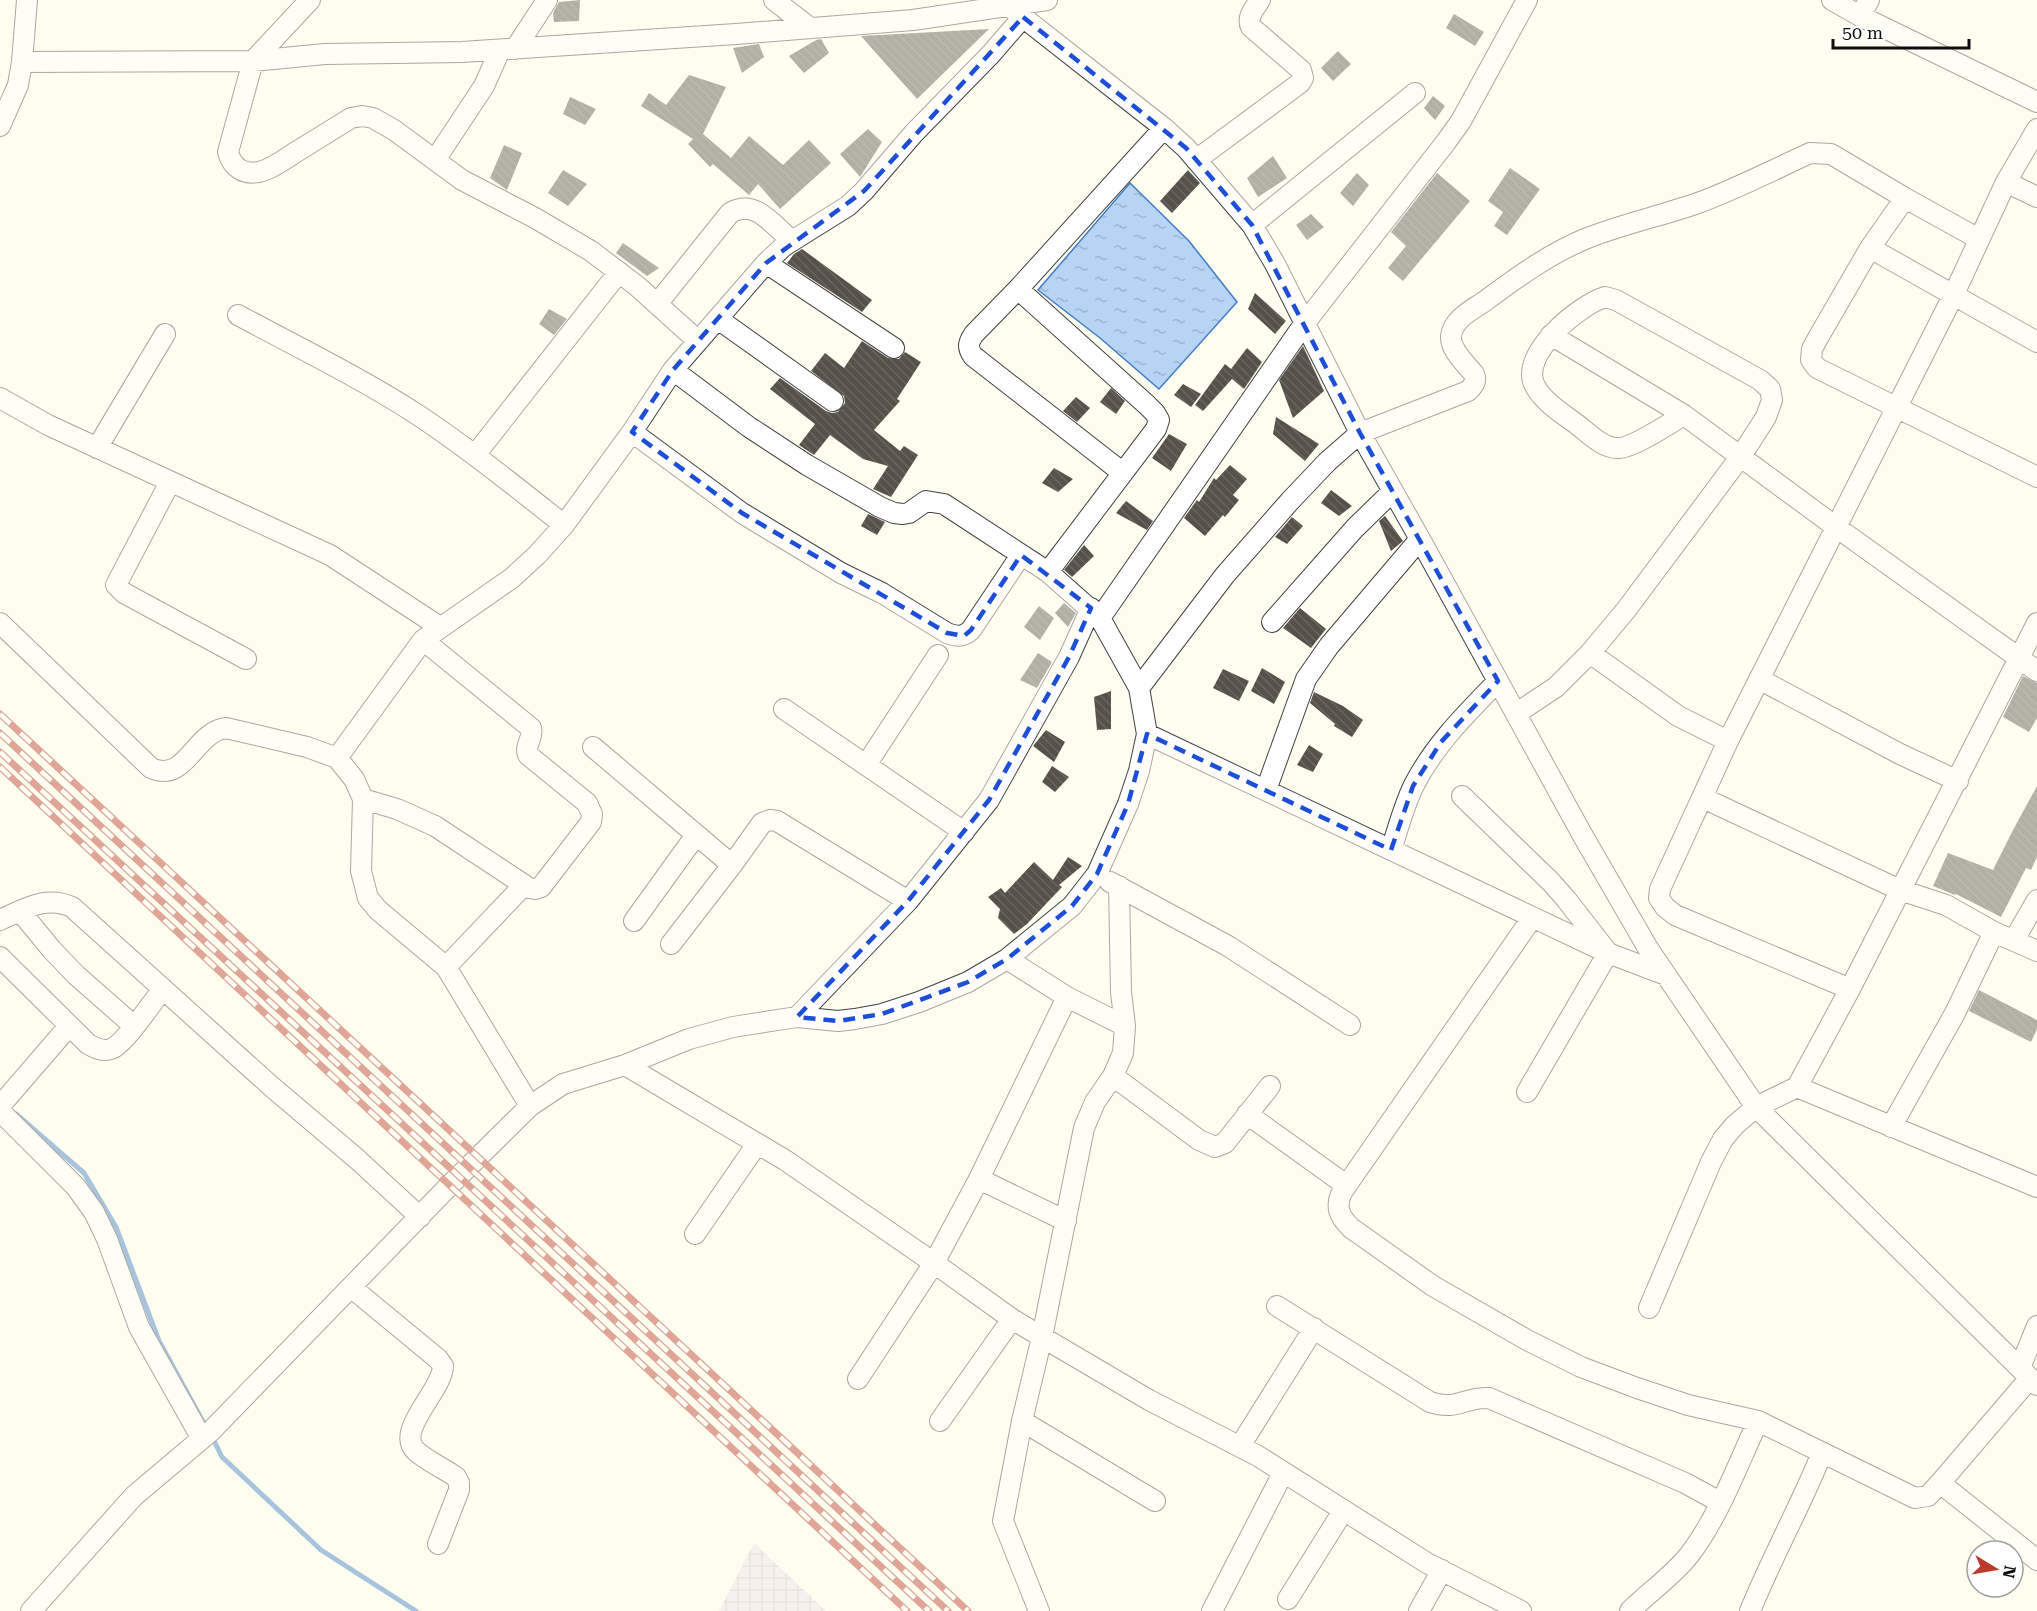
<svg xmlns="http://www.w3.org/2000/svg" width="2037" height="1611" font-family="'Roboto Serif',serif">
	<defs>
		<pattern id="industrial-grid" width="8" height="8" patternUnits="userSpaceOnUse" patternTransform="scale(1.5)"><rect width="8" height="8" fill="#ede3ec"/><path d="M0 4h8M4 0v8" fill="none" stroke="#cac2c9"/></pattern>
		<pattern id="water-ripples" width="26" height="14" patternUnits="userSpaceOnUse" patternTransform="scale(1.5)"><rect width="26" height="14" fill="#b7d4f4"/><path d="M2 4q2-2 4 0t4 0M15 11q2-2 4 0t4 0" fill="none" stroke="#9cb5d0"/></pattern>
		<pattern id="building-back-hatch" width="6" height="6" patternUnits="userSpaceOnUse" patternTransform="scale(1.5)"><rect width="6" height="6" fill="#57514b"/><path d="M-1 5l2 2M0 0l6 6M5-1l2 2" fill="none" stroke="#6a6561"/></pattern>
	</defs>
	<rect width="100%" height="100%" fill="#fefef0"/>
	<path fill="url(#industrial-grid)" d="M754 1543 826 1611H719Z"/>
	<path fill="url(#water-ripples)" stroke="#417dc8" stroke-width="1.5" d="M1130 183 1189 241 1237 302 1159 389 1100 338 1038 290Z"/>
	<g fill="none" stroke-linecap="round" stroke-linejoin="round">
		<path stroke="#417dc8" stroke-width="5" d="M16 1114 84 1173 116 1227 159 1341 207 1429
			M212 1437 222 1457 321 1550 416 1611"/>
	</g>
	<path fill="url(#building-back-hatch)" d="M580 0 579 21 554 22 553 13 559 2Z
		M1454 14 1484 32 1475 46 1446 28Z
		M989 29 917 99 861 36Z
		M821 39 829 53 804 73 789 56 816 40Z
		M759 44 764 57 742 73 733 48Z
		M1338 51 1351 64 1333 81 1321 68Z
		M689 75 726 87 703 134 731 158 749 136 783 165 809 140 831 163 780 209 758 184 749 195 713 164 710 167 688 144 693 139 641 106 649 93 666 105Z
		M1433 96 1445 106 1435 120 1424 108Z
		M570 97 596 109 585 125 563 114Z
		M868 129 882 142 860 177 840 154Z
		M504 145 522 153 507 190 490 178Z
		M1273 156 1287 178 1258 197 1247 178Z
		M1510 168 1540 189 1507 235 1494 226 1503 212 1488 201Z
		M563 170 587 184 568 206 548 193Z
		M1188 170 1200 183 1172 213 1160 201Z
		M1357 173 1369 185 1353 206 1340 193Z
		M1437 173 1470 201 1403 281 1388 268 1406 246 1391 232Z
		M1311 214 1324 227 1307 240 1296 225Z
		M623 243 659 268 647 276 616 253Z
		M802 249 872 300 862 312 787 263 794 254Z
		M1255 293 1286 321 1275 334 1248 309Z
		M549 309 567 319 554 335 539 324Z
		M862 341 888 358 899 359 905 352 921 362 897 399 900 401 874 430 900 451 904 446 918 455 891 497 873 489 888 466 863 459 830 435 814 455 799 445 815 424 770 389 780 378 826 411 832 413 838 412 845 403 844 396 811 371 825 353 844 368Z
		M1303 346 1324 391 1293 418 1279 380Z
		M1247 348 1262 362 1244 389 1232 379 1203 411 1195 405 1225 364 1231 369Z
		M1183 384 1201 394 1191 407 1174 395Z
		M1111 388 1125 401 1116 414 1100 402Z
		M1076 397 1090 408 1077 422 1063 411Z
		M1276 417 1319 444 1305 461 1273 434Z
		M1169 434 1187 444 1171 471 1152 458Z
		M1230 465 1247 479 1233 495 1239 500 1225 517 1223 515 1205 536 1184 518 1197 500 1199 502 1214 478 1216 480Z
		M1054 468 1073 479 1058 492 1042 483Z
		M1331 490 1352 506 1339 516 1321 503Z
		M1126 501 1153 521 1147 530 1116 513Z
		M868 514 885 522 877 535 861 526Z
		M1385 516 1403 541 1391 551 1379 521Z
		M1292 517 1303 526 1287 544 1275 537Z
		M1084 545 1094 556 1072 577 1064 570Z
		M1064 603 1076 613 1068 627 1055 613Z
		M1039 606 1054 618 1040 640 1024 627Z
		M1300 608 1326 629 1311 648 1283 628Z
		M1038 653 1052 662 1037 688 1020 680Z
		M1262 668 1285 682 1274 704 1251 691Z
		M1223 669 1249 681 1239 701 1213 688Z
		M2023 676 2037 683V718L2029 732 2003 717Z
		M1111 691V729L1097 730 1094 697Z
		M1314 692 1343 706 1363 720 1352 737 1334 726 1335 724 1310 703Z
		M1046 730 1065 742 1054 762 1033 746Z
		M1309 745 1323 754 1313 772 1297 765Z
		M1052 766 1069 777 1055 792 1042 782Z
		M2037 786V857L2031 870 2026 868 2001 917 1956 894 1955 895 1933 886 1948 853 1993 870 2013 830Z
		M1068 857 1082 866 1059 885 1062 887 1027 924 1014 934 998 918 1000 909 988 897 1001 888 1005 893 1034 862 1053 880Z
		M1979 990 2037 1020V1029L2031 1042 1969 1011Z"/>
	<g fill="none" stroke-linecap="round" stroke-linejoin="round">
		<g stroke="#414141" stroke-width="22">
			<path id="street" d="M310 0 253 61 228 152C232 167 243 175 259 172 272 169 285 159 296 152 314 141 333 129 351 118L362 116 373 118 394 130 462 180 535 218 591 251 637 286 698 341
				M774 0 810 28
				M1001 0 1164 128 1186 148 1252 225 1275 264 1360 433 1420 539 1583 836 1649 950 1756 1107 2037 1385
				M1832 0 1860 16 2037 102
				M1860 16 1869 0
				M515 49 547 0
				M22 62 253 61 325 54 462 52 736 34 913 20 1047 0
				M0 126 18 85 22 62 27 0
				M435 160 484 86 500 50
				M1196 160 1300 83 1303 78 1301 70 1251 27C1246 17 1255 8 1260 0
				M2006 182 2037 197
				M1905 198 1979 239
				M1252 225 1415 93
				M766 263 894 348
				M1018 289 1147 405 1155 413 1159 420 1156 429 1048 572
				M657 304 730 213C755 198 773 225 792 241
				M238 315C299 348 361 378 418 415 469 449 516 487 564 525
				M718 319 833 401
				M1551 335 1684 415 1836 527 2037 671
				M2037 342 1870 248 1818 338 1812 349 1811 360 1817 368 2037 477
				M673 370 749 427 807 465 880 507 894 513 903 514 909 513 926 501 944 504 1048 572 1100 618
				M0 398 48 425 330 555 440 627
				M632 432 742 513 841 573 882 593 947 633C958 637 963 637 971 630L1021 555
				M97 448 165 334
				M475 455 619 272
				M1123 473 973 356C967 347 968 343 974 334L1018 289 1164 128
				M170 482 116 585 124 593 246 659
				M1272 622 1355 528 1393 491
				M0 623 151 768C186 784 194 732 226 728L307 747 337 758 354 779 363 799 361 871 368 898 378 910 446 967 530 1106
				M1590 653 1678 716 1728 741
				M1759 679 1900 754 1958 781
				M1139 688 1225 575 1290 501 1327 462 1360 433 1468 391C1474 385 1477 381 1474 374 1466 364 1450 350 1451 336 1453 319 1472 310 1485 301 1516 278 1549 254 1585 239 1622 224 1661 216 1698 203 1736 189 1773 170 1810 153L1831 154 1905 198 1870 248
				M784 709 964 832
				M1517 713 1556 687 1590 653 1626 610 1741 456 1766 417 1772 400 1770 389 1760 380 1616 300 1605 297C1579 305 1518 355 1535 386 1544 403 1565 415 1579 426 1589 434 1604 449 1619 448 1633 448 1670 423 1684 415
				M1147 734 1608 953 1666 975
				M593 747 732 865 762 823 770 820 777 821 908 901
				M337 758 423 640 512 578 537 555 564 525 632 432 673 370 766 263 784 246 848 206 864 191 914 133 991 54 1023 17
				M866 765 938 655
				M1266 790 1306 679 1329 646 1420 539
				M1462 796 1551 882 1566 899 1608 953 1527 1092
				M1703 798 1900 890 1946 905 1994 932 2037 951
				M363 799 397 809 435 826 529 888 535 889 541 887 591 822 592 814 587 803 528 755C524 745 534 738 531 728L423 640
				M1391 850C1398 829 1404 805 1414 785 1435 744 1467 713 1498 681
				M1110 882 1228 946 1350 1025
				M20 911 52 950 76 975 134 1026
				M1532 918 1342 1192C1335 1207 1339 1216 1351 1228L1433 1286 1527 1340 1581 1367 1637 1388 1688 1405 1758 1421 1915 1498 1928 1496 1940 1483
				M0 920C25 909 46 895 72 907L272 1087 357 1159 420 1217
				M634 921 696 835
				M2014 940 2037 900
				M671 944 732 865
				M0 957 88 1044C95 1048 103 1052 111 1049 125 1044 152 1002 163 989
				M1007 959 1067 997 1125 1026
				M446 967 524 885
				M1850 989 1675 915 1665 907 1659 898 1660 889 1728 741 1954 294 2006 182 2037 129
				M797 1017 908 901 989 800 1069 657 1091 608
				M625 1065 785 1160 934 1263 1012 1319 1042 1337 1149 1400 1258 1456 1427 1563 1521 1611
				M1113 1076 1199 1140 1215 1147 1225 1143 1270 1086
				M1797 1087 2037 1187
				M0 1106 69 1026
				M0 1111 76 1187 94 1212 107 1239 139 1327 202 1439
				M1247 1114 1346 1185
				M1891 1127 1955 1013 1994 932
				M979 1179 1066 1221
				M695 1234 757 1144
				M352 1288 438 1359 443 1366C443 1390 394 1431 416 1451 427 1461 443 1468 456 1477L459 1483V1490L438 1544
				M1277 1306 1430 1402C1458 1411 1463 1397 1489 1398L1685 1483 1720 1502
				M1649 1308 1711 1162 1723 1139 1735 1125 1756 1107 1797 1087 1850 989 2037 623
				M2020 1368 2037 1326
				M2030 1378 1940 1483 2037 1560
				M858 1379 934 1263 979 1179 1067 997
				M940 1421 1012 1319
				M1022 1421 1155 1501
				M1240 1446 1314 1328
				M1288 1599 1343 1511
				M31 1611 134 1496 211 1431 450 1185 530 1106 563 1084 625 1065 689 1039 733 1027 797 1017 838 1021 855 1019 882 1014 919 1002 968 982 1007 959 1072 906 1097 874 1128 804 1139 771 1147 734 1139 688 1100 618 1304 324 1446 142 1461 121 1527 0
				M1039 1611 1003 1521 1022 1421 1042 1337 1084 1128 1095 1102 1113 1076 1123 1053 1125 1026 1121 992 1119 886
				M1212 1611 1283 1473
				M1419 1611 1442 1570
				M1630 1611C1649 1592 1674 1575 1690 1554 1719 1516 1738 1464 1758 1421
				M1750 1611C1772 1557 1800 1507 1822 1453"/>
		</g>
		<use href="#street" stroke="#fff" stroke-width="20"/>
		<g stroke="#ba3a2b" stroke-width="7">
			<path id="rail" d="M0 714 968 1611
				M0 733 948 1611
				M0 752 929 1611
				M0 767 907 1611"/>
		</g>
		<use href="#rail" stroke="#fff" stroke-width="4.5" stroke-dasharray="14" stroke-linecap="butt"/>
	</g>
	<path d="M0 0H2037V1611H0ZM1023 17 1186 148 1252 225 1360 433 1498 681 1441 742 1413 786 1391 850 1147 734 1128 804 1097 874 1072 906 1007 959 968 982 882 1014 838 1021 797 1017 908 901 989 800 1069 657 1091 608 1021 555 971 630 964 636 947 633 742 513 632 432 673 370 766 263 864 191Z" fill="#fefef0" fill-opacity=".55" fill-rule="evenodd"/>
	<path fill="none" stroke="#1d4ed8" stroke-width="4.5" stroke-dasharray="12 8" stroke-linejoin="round" d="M1023 17 1186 148 1252 225 1360 433 1498 681 1441 742 1413 786 1391 850 1147 734 1128 804 1097 874 1072 906 1007 959 968 982 882 1014 838 1021 797 1017 908 901 989 800 1069 657 1091 608 1021 555 971 630 964 636 947 633 742 513 632 432 673 370 766 263 864 191Z"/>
	<g transform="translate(1995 1569) rotate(101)"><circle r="28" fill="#ffffff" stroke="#9f9f9f" stroke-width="1.5"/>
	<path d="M0-4.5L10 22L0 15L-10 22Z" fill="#ba3a2b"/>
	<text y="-9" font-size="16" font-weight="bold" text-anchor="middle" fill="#0e0e0e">N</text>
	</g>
	<path d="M1833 39v9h136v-9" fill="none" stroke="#0e0e0e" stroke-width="3"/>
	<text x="1842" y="39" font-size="18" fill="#0e0e0e" stroke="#ffffff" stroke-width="4.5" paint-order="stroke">50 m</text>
</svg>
